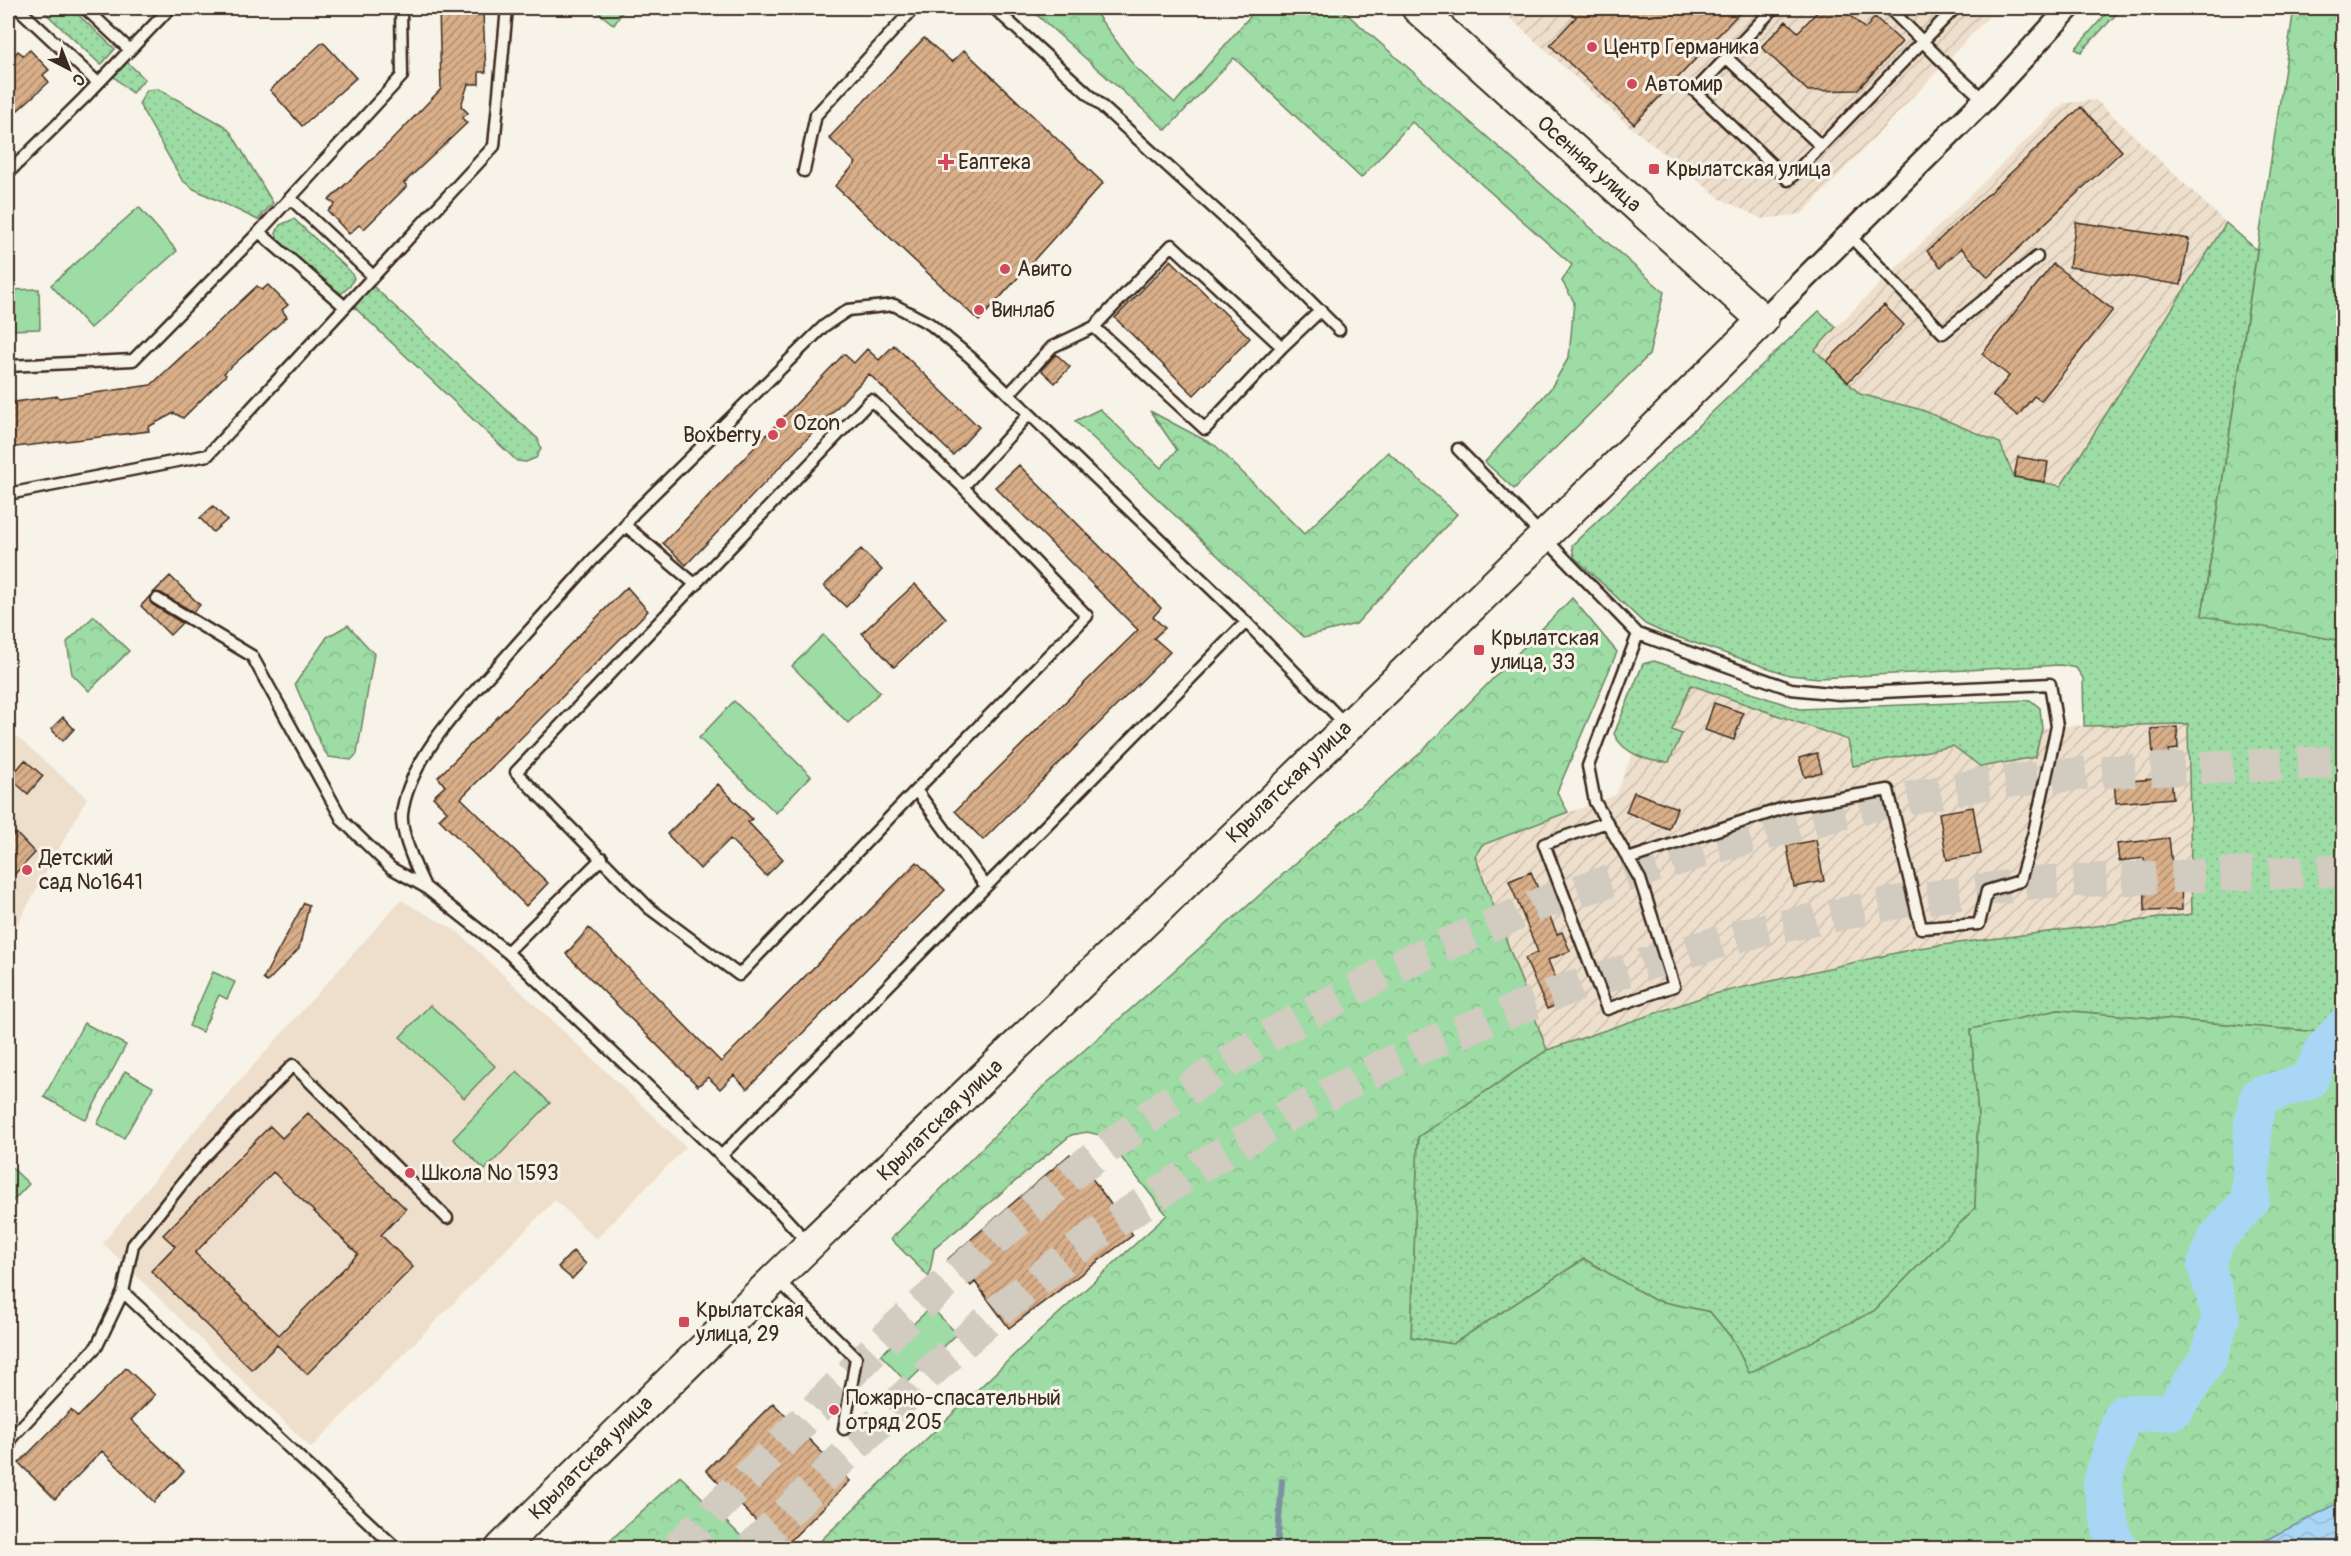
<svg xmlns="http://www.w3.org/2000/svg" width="2351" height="1556" font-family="Pangolin,sans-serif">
	<defs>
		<pattern id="industrial-furrows" width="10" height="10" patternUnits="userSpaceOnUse" patternTransform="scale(1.5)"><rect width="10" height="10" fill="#eedfcc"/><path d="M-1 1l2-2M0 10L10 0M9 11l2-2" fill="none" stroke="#cdc0af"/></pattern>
		<pattern id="grass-dots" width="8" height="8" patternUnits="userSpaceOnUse" patternTransform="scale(1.5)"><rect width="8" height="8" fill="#9ddca4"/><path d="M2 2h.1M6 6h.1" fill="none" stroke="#88bd8d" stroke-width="1.8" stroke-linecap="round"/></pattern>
		<pattern id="forest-crowns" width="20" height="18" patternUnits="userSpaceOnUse" patternTransform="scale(1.5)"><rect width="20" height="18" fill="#9ddca4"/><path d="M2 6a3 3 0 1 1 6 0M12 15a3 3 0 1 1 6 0" fill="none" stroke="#88bd8d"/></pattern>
		<pattern id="water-waves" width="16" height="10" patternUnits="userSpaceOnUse" patternTransform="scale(1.5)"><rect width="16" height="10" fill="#aad6f6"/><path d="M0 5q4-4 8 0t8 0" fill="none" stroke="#93b8d2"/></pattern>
		<pattern id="building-hatch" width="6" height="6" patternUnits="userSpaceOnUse" patternTransform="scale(1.5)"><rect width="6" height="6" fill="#d9af8a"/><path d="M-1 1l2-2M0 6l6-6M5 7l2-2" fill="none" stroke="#b18f70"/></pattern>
	</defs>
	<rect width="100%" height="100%" fill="#f7f3e8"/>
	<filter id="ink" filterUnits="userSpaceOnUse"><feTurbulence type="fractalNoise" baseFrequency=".0167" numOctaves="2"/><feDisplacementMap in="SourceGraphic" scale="12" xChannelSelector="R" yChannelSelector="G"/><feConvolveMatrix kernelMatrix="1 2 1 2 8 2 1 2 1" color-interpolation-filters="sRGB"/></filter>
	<g filter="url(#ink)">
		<path fill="#eedfcc" d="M8 729 87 798 8 941Z
			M401 900 458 932 686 1147 596 1239 555 1200 311 1448 103 1243 184 1143Z"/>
		<path fill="url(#industrial-furrows)" d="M1499 8H1997L1802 214 1762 219 1721 199 1628 125Z
			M2096 100 2226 223 2061 486 2014 477 2000 443 1922 410 1860 395 1815 350 1836 327 2064 103Z
			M1663 676 1848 740 1853 766 2057 726 2189 724 2192 914 1918 948 1709 995 1547 1050 1475 856 1482 845 1616 795Z"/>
		<path fill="url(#grass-dots)" stroke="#6c8361" stroke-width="1.5" d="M40 8H71L115 49 101 65Z
			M2111 8H2122L2081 52 2075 49Z
			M127 62 145 79 132 93 113 76Z
			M158 89 225 126 232 134 273 203 258 220 194 189 182 180 139 104 147 90Z
			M294 219 350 271 354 278 350 286 342 293H333L278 241 276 233 280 225Z
			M2226 223 2257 250 2202 615 2343 641V1034L2058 1010 1971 1029 1978 1115 1975 1208 1874 1311 1749 1374 1733 1340 1710 1312 1654 1300 1584 1259 1453 1344 1411 1337 1418 1137 1547 1050 1709 995 1918 948 2192 914 2188 724 2084 726 2083 678 2076 668 2060 665 1819 678 1789 675 1662 632 1645 624 1574 557 1572 545 1819 311 1836 327 1815 350 1860 394 1922 410 2000 443 2014 477 2061 486Z
			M374 287 538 439 541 449 536 458 526 462 517 461 355 308C358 297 363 289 374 287Z
			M1654 661 1800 709 2030 700 2040 708 2042 729 2035 757 1981 767 1953 746 1853 766 1848 740 1691 685 1672 730 1682 734 1669 762C1649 763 1623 753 1614 734L1643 664Z"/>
		<path fill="url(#forest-crowns)" stroke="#6c8361" stroke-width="1.5" d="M593 8H625L614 25Z
			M1029 8H1092L1136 68 1175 103 1257 8H1340L1664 292 1649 355 1514 489 1485 462 1551 388 1569 357 1574 302 1562 281 1572 265 1412 122 1361 178 1234 58 1166 130Z
			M2294 8H2343V641L2202 616Z
			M1100 409 1161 468 1177 450 1150 411 1216 446 1304 534 1388 452 1457 514 1356 624 1304 637 1075 421Z
			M1572 598 1617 652 1557 792 1568 812 1482 845 1475 856 1547 1050 1418 1137 1411 1337 1453 1344 1584 1259 1654 1300 1710 1312 1733 1340 1749 1373 1874 1311 1975 1208 1978 1115 1971 1029 2058 1010 2343 1034V1501L2250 1548H813L1020 1349 1167 1215 1104 1136 1087 1132 1071 1135 934 1249 929 1277 891 1239 1046 1084 1418 755Z
			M94 616 129 651 89 691 72 674 67 642Z
			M348 625 374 654 357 754 351 760 329 757 323 749 295 684 327 637Z
			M84 1023 126 1045 86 1120 44 1097Z
			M680 1476 753 1548H602Z"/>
		<path fill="#9ddca4" stroke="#6c8361" stroke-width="1.5" d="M139 207 177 251 90 328 51 285Z
			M39 289 40 329 8 330V290Z
			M823 635 880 692 848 723 792 666Z
			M734 701 811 776 776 813 699 738Z
			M213 972 235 982 227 999 219 995 202 1032 189 1026Z
			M430 1005 495 1066 464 1098 400 1037Z
			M125 1071 153 1087 124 1138 97 1124Z
			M517 1071 550 1103 485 1170 453 1139Z
			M8 1164 29 1184 8 1206Z
			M931 1307 957 1334 907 1383 881 1355Z"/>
		<path fill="url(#water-waves)" stroke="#7e91a0" stroke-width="1.5" d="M2343 1501V1548H2250Z"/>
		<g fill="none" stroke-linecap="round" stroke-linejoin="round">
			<path stroke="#7e91a0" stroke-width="6" d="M1277 1548 1282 1481"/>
			<path stroke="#aad6f6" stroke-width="38" d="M2119 1548 2113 1539 2102 1483 2123 1414 2173 1411 2209 1357 2221 1316 2206 1265 2217 1238 2250 1201 2253 1123 2259 1096 2309 1081 2324 1049 2344 1027"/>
		</g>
		<path fill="url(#building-hatch)" stroke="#3b2a1e" stroke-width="1.5" fill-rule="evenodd" d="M439 8H477L476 11 483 13 486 72H479V84H468L461 106 468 113 462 118 467 123 404 183 407 186 364 229 359 225 349 234 328 211 335 204 329 200 390 142 441 89Z
			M1566 8H1744L1634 124 1550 45 1576 17Z
			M1821 8H1842L1865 29 1875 17 1902 42 1857 90 1808 91 1761 47 1786 21 1798 32Z
			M924 38 952 62 964 50 1103 183 979 321 835 186 856 163 829 138Z
			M323 42 356 78 302 126 270 90Z
			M30 50 49 70 43 75 49 82 8 119V61L18 51 23 55Z
			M2081 107 2122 151 1988 277 1961 248 1941 267 1927 251Z
			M2076 222 2189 239 2181 285 2069 267Z
			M1171 260 1250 338 1194 395 1115 318Z
			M2053 264 2113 310 2041 401 2034 396 2018 416 1993 396 2009 376 1982 354Z
			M268 285 288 305 282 310 287 317 224 373 226 375 183 418 174 413 148 427 149 431 8 448V403L58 396 59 398 151 385 257 286 262 290Z
			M1884 305 1904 325 1848 382 1827 361Z
			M894 345 979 427 953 455 869 374 686 565 663 543 844 354 854 363 867 349 879 360Z
			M1056 354 1070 367 1055 383 1041 370Z
			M2018 457 2048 462 2045 482 2014 477Z
			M1019 465 1161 608 1153 617 1165 628 1154 638 1170 652 983 840 955 811 1138 630 995 487Z
			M213 506 227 520 213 532 200 518Z
			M861 549 882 570 846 607 824 586Z
			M170 576 200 605 193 612 161 593H153Z
			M915 584 946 618 894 667 862 633Z
			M627 587 648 611 461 798 548 883 526 906 439 819 447 811 433 797 445 786 438 777Z
			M150 596V602L153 605 182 623 170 635 141 606Z
			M1714 703 1743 713 1734 740 1705 730Z
			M63 717 74 729 63 741 51 729Z
			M2177 727 2178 749 2169 750 2173 798 2116 803 2114 782 2155 779 2151 729Z
			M1817 753 1822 772 1805 777 1799 758Z
			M25 760 43 776 28 794 10 778Z
			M718 784 752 819 748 822 783 859 766 876 730 839 700 869 667 834Z
			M1634 792 1677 808 1669 829 1626 812Z
			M1973 807 1981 854 1947 860 1939 813Z
			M16 833 35 853 8 881V841Z
			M2169 838 2174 883H2181L2182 910 2145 911 2144 858 2119 861 2117 844Z
			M1816 840 1824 881 1794 887 1787 846Z
			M917 862 945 890 747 1089 734 1075 720 1089 708 1077 698 1086 566 954 589 928 721 1062Z
			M1531 872 1557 934 1562 932 1570 951 1548 960 1565 1002 1547 1009 1525 958 1538 952 1509 881Z
			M304 903 309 905 299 949 267 982 263 979Z
			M308 1113 406 1209 381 1235 413 1267 307 1374 277 1345 252 1370 151 1271 175 1246 163 1235 270 1126 282 1138ZM273 1172 358 1254 279 1335 195 1253Z
			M1070 1154 1094 1181 1133 1235 1009 1328 975 1282 971 1286 948 1259Z
			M573 1251 586 1264 572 1279 558 1267Z
			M126 1368 155 1395 131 1420 184 1471 154 1502 102 1451 55 1499 19 1463 71 1410 78 1417Z
			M773 1403 850 1481 783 1548 706 1470Z"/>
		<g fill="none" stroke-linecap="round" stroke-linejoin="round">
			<path stroke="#d1cbc0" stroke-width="33" stroke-dasharray="33 16" stroke-linecap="butt" d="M677 1548 895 1329 983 1250 1076 1171 1169 1102 1265 1038 1395 967 1550 900 1716 847 1873 805 1982 784 2096 772 2344 762
				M751 1548 929 1373 1004 1306 1098 1233 1199 1167 1295 1111 1421 1047 1572 987 1745 934 1904 901 2041 882 2344 870"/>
			<g stroke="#3b2a1e" stroke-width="15">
				<path id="lane" d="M18 8 98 83
					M85 8 130 50
					M994 8 1252 243 1339 330
					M1774 8 1695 91 1788 180 1955 8
					M1889 8 1951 70 1984 100
					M1727 58 1821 146
					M804 171 816 115 914 8
					M8 173 84 98 170 8
					M290 198 372 275
					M259 232 344 306
					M1849 235 1943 333 2037 257
					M1094 327 1205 429 1282 347 1321 310
					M8 366 133 360 259 232 402 76 401 8
					M1009 394 1052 347 1094 327 1172 245 1282 347
					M1458 449 1638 634 1791 689 1839 694 2050 684 2057 726 2034 832 2020 881 1987 891 1979 924 1921 928 1888 790 1787 807 1628 859
					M963 487 1029 414
					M8 494 208 455 494 146 507 8
					M626 526 696 585
					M157 599 252 656 343 821 391 868 425 887 507 952 776 1208 808 1243
					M916 790 739 975 649 908 516 772 871 400 963 487 1087 616 916 790 985 885
					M1607 822 1544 844 1607 1009 1674 986 1640 879 1595 802 1588 766 1638 634
					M425 887C417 870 400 833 402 814 409 757 467 700 503 660 531 628 560 597 588 565 603 548 622 534 633 514L824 326 848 310 894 305 930 324 970 357 1246 622 1347 726
					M507 952 602 858
					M721 1156 1246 622
					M778 1280 856 1358 844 1429
					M8 1450 12 1437 97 1346 123 1292
					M396 1548 123 1292 133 1245 201 1160 293 1065 447 1218"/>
			</g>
			<g stroke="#3b2a1e" stroke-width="26">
				<path id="street" d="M1763 320 1984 100 2069 8"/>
			</g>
			<g stroke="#3b2a1e" stroke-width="34">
				<path id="secondary" d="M501 1548C916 1134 1348 735 1763 320L1417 8"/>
			</g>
			<use href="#lane" stroke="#f7f3e8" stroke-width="10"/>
			<use href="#street" stroke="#f7f3e8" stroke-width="21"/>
			<use href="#secondary" stroke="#f7f3e8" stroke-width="30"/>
		</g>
	</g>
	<g fill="#d1495b" stroke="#f7f3e8" stroke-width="2">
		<circle cx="1592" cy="47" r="6"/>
		<circle cx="1632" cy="84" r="6"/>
		<path d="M943 153h6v6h6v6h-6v6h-6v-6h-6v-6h6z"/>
		<rect x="1648" y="163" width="12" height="12" rx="3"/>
		<circle cx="1005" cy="269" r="6"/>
		<circle cx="979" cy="310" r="6"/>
		<circle cx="781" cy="423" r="6"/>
		<circle cx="773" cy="435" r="6"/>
		<rect x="1473" y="644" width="12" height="12" rx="3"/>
		<circle cx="27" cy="870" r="6"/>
		<circle cx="410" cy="1173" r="6"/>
		<rect x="678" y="1316" width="12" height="12" rx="3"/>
		<circle cx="834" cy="1410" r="6"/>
	</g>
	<g text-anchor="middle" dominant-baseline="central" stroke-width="6" stroke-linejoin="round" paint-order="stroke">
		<g font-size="21" fill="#3b2a1e" stroke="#f7f3e8" text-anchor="start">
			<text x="1604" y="47">Центр Германика</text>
			<text x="1644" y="84">Автомир</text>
			<text x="958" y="162">Еаптека</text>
			<text x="1666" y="169">Крылатская улица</text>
			<text x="1017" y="269">Авито</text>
			<text x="991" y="310">Винлаб</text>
			<text x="793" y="423">Ozon</text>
			<text x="761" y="435" text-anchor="end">Boxberry</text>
			<text x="1491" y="638">Крылатская<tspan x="1491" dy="24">улица, 33</tspan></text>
			<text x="39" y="858">Детский<tspan x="39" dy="24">сад №1641</tspan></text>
			<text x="422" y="1173">Школа № 1593</text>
			<text x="696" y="1310">Крылатская<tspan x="696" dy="24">улица, 29</tspan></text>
			<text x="846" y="1398">Пожарно-спасательный<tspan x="846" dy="24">отряд 205</tspan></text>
		</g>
		<g font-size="21" fill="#3b2a1e" stroke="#f7f3e8">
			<text transform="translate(1589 164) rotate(42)">Осенняя улица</text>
			<text transform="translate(1289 782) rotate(-44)">Крылатская улица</text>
			<text transform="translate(940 1120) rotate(-44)">Крылатская улица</text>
			<text transform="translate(591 1458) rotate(-45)">Крылатская улица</text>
		</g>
	</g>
	<rect width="2351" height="1556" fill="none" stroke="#f7f3e8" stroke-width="30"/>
	<rect x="15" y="15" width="2321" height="1526" fill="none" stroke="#3b2a1e" stroke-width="2" filter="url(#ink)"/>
	<g transform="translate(69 69) rotate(138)" stroke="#f7f3e8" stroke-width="4.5" paint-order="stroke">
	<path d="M0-4.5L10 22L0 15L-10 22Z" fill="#3b2a1e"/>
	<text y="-9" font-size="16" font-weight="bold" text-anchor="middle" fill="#3b2a1e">С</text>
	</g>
</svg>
